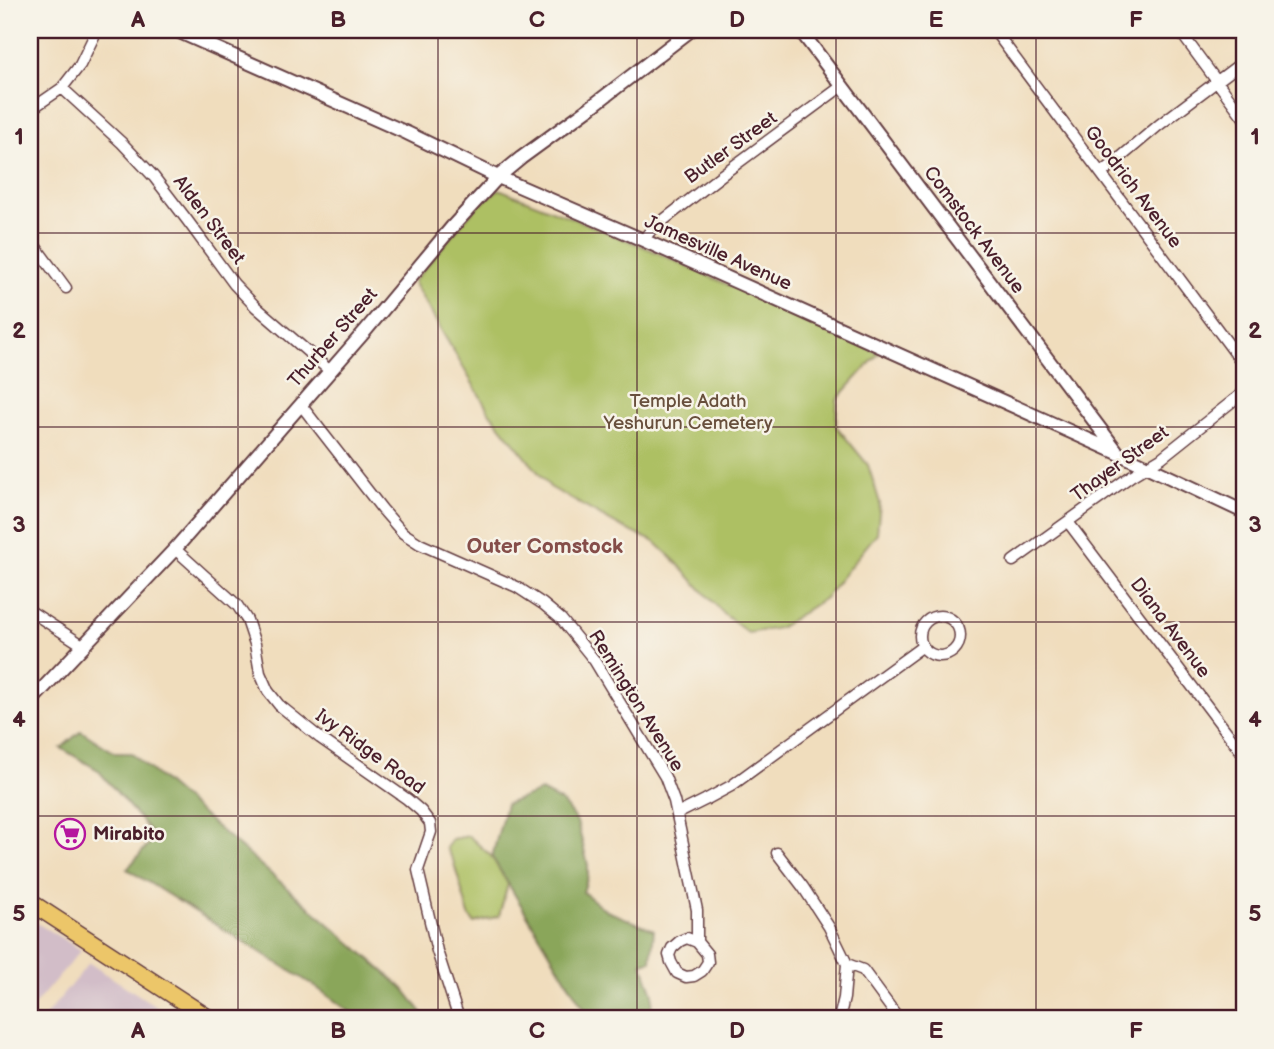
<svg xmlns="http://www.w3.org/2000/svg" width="1274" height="1049" font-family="'Balsamiq Sans',sans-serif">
	<rect width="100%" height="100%" fill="#f7f3e8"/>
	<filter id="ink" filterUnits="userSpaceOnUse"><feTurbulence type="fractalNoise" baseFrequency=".0143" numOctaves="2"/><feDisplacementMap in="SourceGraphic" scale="14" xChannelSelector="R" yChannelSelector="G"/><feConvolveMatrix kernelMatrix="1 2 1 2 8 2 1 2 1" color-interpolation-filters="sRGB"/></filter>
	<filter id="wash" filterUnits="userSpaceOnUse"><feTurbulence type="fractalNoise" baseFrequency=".00686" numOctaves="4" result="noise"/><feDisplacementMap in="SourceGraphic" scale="28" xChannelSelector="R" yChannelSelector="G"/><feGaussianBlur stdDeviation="1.57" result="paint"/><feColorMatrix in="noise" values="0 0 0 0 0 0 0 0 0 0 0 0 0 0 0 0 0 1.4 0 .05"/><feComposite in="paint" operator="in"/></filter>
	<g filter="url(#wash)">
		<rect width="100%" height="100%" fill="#f0ddbd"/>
		<path fill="#d2bdc8" d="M30 919 81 950 30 1010Z
			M89 963 176 1019H43Z"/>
		<path fill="#adc064" stroke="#7c7048" stroke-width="2" d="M499 189 647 248 879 353 837 400 836 426 868 465 880 503 877 533 825 598 779 628 748 633 725 615 676 562 655 542 621 527 550 487 490 413 413 282 475 208Z
			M469 836 492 857 508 884 499 916 474 923 469 915 453 860 446 848 452 839Z"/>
		<path fill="#8aa65a" stroke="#6a6242" stroke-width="2" d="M81 731 115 753H131L403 988 427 1019H360L313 985 127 869 155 837 98 770 61 748Z
			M541 791 562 802 577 822 588 865V876L583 892 607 911 654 930 651 961 642 963 653 994 651 1019H590L492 857 506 804Z"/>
	</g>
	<g filter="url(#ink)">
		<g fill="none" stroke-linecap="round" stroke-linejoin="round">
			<g stroke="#633c41" stroke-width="13">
				<path id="minor" d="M994 30 1244 365
					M1179 30 1244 118
					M62 88 122 143 154 177 187 220 234 284 256 307 330 371
					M30 110 62 88 80 65 97 30
					M1102 173 1159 125 1244 61
					M30 239 66 288
					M643 240 652 229 723 174 842 86
					M301 405 382 509 403 533 420 544 517 587 543 604 561 619 594 660 665 777 674 801 697 910V942L707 954 708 962 702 971 694 976 686 977 677 973 671 962 669 955 672 948 680 941 687 938 697 942
					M1068 522 1244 755
					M175 549 237 605 247 620 255 644 260 673 268 691 279 705 320 738 407 799 421 811 430 823 431 832 418 870 437 951 459 1019
					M1013 561 1131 476 1161 458 1244 392
					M30 611 84 646
					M920 636a20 20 0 1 1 40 0a20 20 0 1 1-40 0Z
					M677 814 705 800 731 786 923 646
					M777 853 803 887 829 927 847 964 844 998 839 1019
					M847 964 863 970 899 1019"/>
			</g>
			<g stroke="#633c41" stroke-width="16">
				<path id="tertiary" d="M175 30 407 133 498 177 643 240 1118 453 1244 512
					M800 30 1116 450
					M30 702 175 549 366 330 452 227 498 177 521 158 591 107 691 30"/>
			</g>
			<g stroke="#633c41" stroke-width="19">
				<path id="primary" d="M30 902 210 1019"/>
			</g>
			<use href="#minor" stroke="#fff" stroke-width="10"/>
			<use href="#tertiary" stroke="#fff" stroke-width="12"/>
			<use href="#primary" stroke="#ecc669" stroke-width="16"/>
		</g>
	</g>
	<path fill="none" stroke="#4a1f2b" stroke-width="2" stroke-opacity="0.55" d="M238 30V1019M438 30V1019M637 30V1019M836 30V1019M1036 30V1019M30 233H1244M30 427H1244M30 622H1244M30 816H1244"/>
	<defs>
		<g id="supermarket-ring" transform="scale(1.575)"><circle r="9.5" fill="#f7f3e8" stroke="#b5179e" stroke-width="1.5"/><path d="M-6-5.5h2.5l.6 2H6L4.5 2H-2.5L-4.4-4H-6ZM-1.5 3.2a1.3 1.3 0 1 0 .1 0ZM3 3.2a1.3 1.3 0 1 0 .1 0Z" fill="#b5179e"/></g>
	</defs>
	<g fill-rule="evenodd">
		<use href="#supermarket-ring" x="70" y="834"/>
	</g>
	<g text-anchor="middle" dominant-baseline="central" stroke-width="5" stroke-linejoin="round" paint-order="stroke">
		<g font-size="19" fill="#4a1f2b" stroke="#f7f3e8">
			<text transform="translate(731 148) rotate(-36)">Butler Street</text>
			<text transform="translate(1133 187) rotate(53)">Goodrich Avenue</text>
			<text transform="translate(209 220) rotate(53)">Alden Street</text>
			<text transform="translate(974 230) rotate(53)">Comstock Avenue</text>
			<text transform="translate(718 253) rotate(24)">Jamesville Avenue</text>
			<text transform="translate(333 338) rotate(-49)">Thurber Street</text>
			<text transform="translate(1120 464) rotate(-36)">Thayer Street</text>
			<text transform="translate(1170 628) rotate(53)">Diana Avenue</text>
			<text transform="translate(636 701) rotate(58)">Remington Avenue</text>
			<text transform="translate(370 752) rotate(36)">Ivy Ridge Road</text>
		</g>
		<g font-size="19" fill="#684f3c" stroke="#f7f3e8">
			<text x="688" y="401">Temple Adath<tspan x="688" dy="22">Yeshurun Cemetery</tspan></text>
		</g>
		<g font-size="19" font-weight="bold" fill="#4a1f2b" stroke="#f7f3e8" text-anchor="start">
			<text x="93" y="834">Mirabito</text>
		</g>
		<g font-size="21" font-weight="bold" fill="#854d49" stroke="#f7f3e8">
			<text x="545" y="546">Outer Comstock</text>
		</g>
	</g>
	<rect width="1274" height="1049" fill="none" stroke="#f7f3e8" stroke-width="77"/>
	<rect x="38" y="38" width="1198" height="972" fill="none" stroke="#4a1f2b" stroke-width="2.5"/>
	<g font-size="23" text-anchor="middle" font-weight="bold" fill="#4a1f2b">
		<text x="138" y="27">A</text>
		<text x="338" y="27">B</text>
		<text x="537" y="27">C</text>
		<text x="737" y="27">D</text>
		<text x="936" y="27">E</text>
		<text x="1136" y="27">F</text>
		<text x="19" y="144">1</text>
		<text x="1255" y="144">1</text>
		<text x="19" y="338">2</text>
		<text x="1255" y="338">2</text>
		<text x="19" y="532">3</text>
		<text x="1255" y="532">3</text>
		<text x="19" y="727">4</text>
		<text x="1255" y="727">4</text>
		<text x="19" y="921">5</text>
		<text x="1255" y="921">5</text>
		<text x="138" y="1038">A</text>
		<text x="338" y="1038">B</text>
		<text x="537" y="1038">C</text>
		<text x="737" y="1038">D</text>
		<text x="936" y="1038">E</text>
		<text x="1136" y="1038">F</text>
	</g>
</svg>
